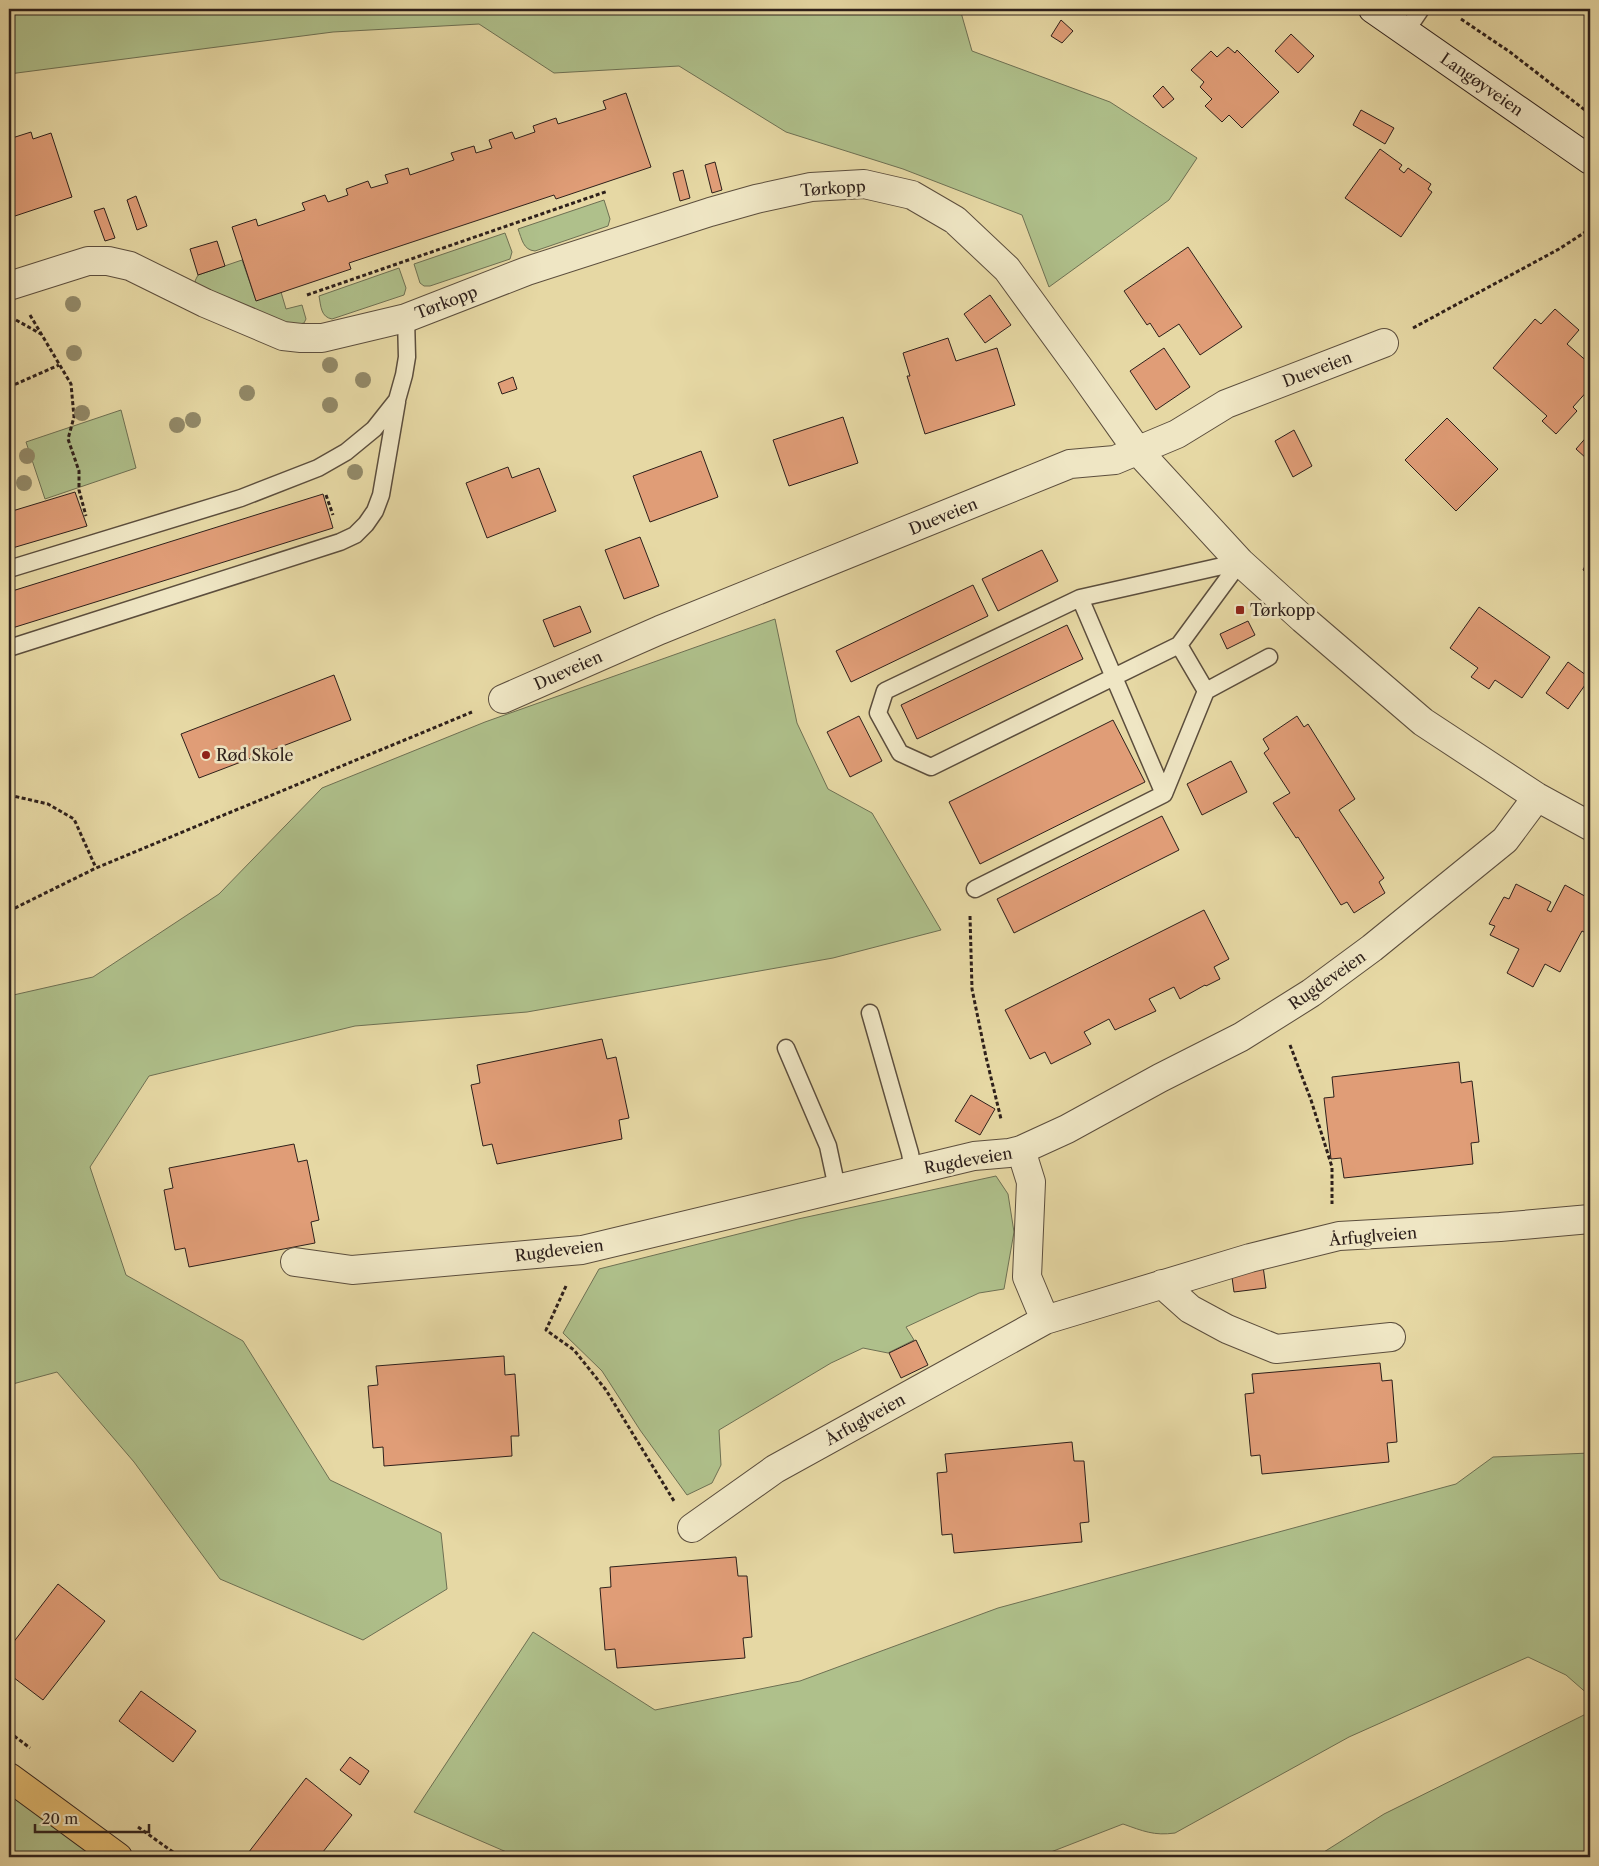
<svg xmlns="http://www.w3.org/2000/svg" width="1599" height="1866" font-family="'Libre Caslon Text',serif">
	<rect width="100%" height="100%" fill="#e6d8a4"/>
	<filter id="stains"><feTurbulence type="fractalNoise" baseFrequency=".004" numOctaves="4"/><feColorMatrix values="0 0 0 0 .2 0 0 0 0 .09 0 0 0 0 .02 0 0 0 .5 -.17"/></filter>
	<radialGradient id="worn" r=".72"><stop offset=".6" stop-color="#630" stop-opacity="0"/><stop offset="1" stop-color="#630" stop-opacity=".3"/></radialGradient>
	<path fill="#afc08b" stroke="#6e7053" d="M9 9H960L972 51 1110 102 1197 158 1169 200 1049 287 1022 215 903 169 786 132 679 66 554 73 479 24 333 32 9 74Z
		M604 200 610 219 608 226 535 251C523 250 522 239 518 229Z
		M505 233 512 252 510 259 430 286H424L420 283 414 264Z
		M242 260 256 300 281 292 286 309 302 305 306 319 304 323 289 326 200 288 195 281 198 275Z
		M399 268 406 288 404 295 332 319C321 317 321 307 319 296Z
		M121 410 136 468 45 499 26 442Z
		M775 619 797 723 828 789 872 813 941 930 833 958 527 1012 355 1026 149 1076 90 1167 126 1275 243 1341 330 1480 441 1533 447 1589 363 1640 220 1579 134 1462 57 1372 9 1385V996L93 977 219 894 322 788 485 722Z
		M996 1176 1008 1194 1014 1232 1004 1289 979 1293 906 1327 914 1340 888 1353 863 1348 831 1363 719 1430 721 1465 712 1483 687 1495 640 1430 602 1371 563 1333 599 1269 798 1219Z
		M1590 1453V1696L1566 1675 1528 1657 1349 1737 1175 1833C1154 1836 1143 1831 1123 1824L1038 1857H518L414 1812 533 1632 655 1710 800 1681 998 1608 1456 1484 1493 1457Z
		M1590 1712V1857H1316L1384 1814Z
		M9 1793 97 1857H9Z"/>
	<path fill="#e09d77" stroke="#2e201b" d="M1061 20 1073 31 1062 43 1051 36Z
		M1291 34 1314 56 1298 73 1275 51Z
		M1228 47 1235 53 1237 50 1279 92 1242 128 1229 115 1222 122 1205 106 1212 99 1200 87 1204 82 1191 70 1211 51 1217 57Z
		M1163 86 1174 99 1163 108 1153 96Z
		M626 93 651 167 556 199 554 195 349 263 351 269 256 301 232 227 256 219 258 226 305 210 302 203 325 195 328 202 348 195 346 189 368 181 371 188 388 183 385 175 408 168 410 175 454 160 451 153 474 146 476 153 492 148 489 140 512 132 515 139 535 132 533 126 556 118 558 124 606 109 603 101Z
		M1361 110 1394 128 1385 144 1353 125Z
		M31 132 33 139 51 133 72 197 9 218V147L11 146 9 139Z
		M1380 149 1402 165 1399 169 1404 173 1408 168 1431 184 1428 189 1432 192 1401 237 1345 198Z
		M715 162 722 190 712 193 705 165Z
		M683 170 690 198 680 201 673 173Z
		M136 196 147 226 137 230 127 200Z
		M104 208 115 238 105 241 94 211Z
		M217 241 225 266 198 275 190 249Z
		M1188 247 1242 327 1200 355 1179 324 1159 337 1150 323 1147 325 1124 291Z
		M990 295 1011 325 985 343 964 314Z
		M1555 309 1579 330 1567 344 1590 364V388L1573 407 1577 411 1556 434 1542 421 1547 416 1493 368 1535 319 1541 324Z
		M948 338 956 361 997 348 1015 405 925 434 907 376H910L903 353Z
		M1164 348 1190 387 1156 410 1130 371Z
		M513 377 517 389 502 394 498 383Z
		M843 417 858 463 789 486 773 440Z
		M1447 418 1498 469 1456 511 1405 460Z
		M1294 430 1312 466 1293 477 1275 441Z
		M1590 433V456L1587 459 1576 449Z
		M701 451 718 497 650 522 633 476Z
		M508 467 512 478 539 468 556 511 487 538 466 483Z
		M75 492 87 526 9 549V512Z
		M323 494 333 528 9 629V592Z
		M640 537 659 586 624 599 605 550Z
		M1042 550 1058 581 998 611 982 579Z
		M1590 556V574L1583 570Z
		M973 585 988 616 851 682 836 651Z
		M580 606 591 632 554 647 543 620Z
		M1479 607 1550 657 1522 698 1495 680 1489 689 1471 677 1478 668 1450 648Z
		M1248 621 1255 635 1227 649 1220 634Z
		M1067 625 1083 659 917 739 901 705Z
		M1568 662 1590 678 1568 709 1546 693Z
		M334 675 351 720 199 778 181 734Z
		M859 716 882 761 850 777 827 732Z
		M1297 716 1304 727 1308 724 1355 799 1339 810 1384 878 1379 882 1385 893 1354 913 1347 902 1341 905 1298 837 1296 838 1273 803 1290 793 1264 753 1269 749 1263 739Z
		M1113 720 1145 782 980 864 949 802Z
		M1231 761 1247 792 1202 815 1187 784Z
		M1162 816 1179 850 1014 933 997 899Z
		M1516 884 1551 902 1547 910 1551 912 1565 885 1590 899V935L1582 931 1560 972 1545 964 1533 987 1507 973 1519 949 1490 935 1495 926 1489 924 1504 897 1509 899Z
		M1204 910 1229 959 1214 967 1220 979 1206 986 1205 985 1180 999 1174 987 1149 999 1156 1011 1115 1030 1109 1019 1084 1032 1091 1044 1051 1064 1045 1052 1030 1059 1005 1010Z
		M602 1039 607 1059 616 1057 629 1118 619 1120 622 1139 497 1164 492 1144 483 1146 471 1085 480 1083 477 1065Z
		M1459 1062 1461 1083 1472 1081 1479 1142 1471 1143 1473 1164 1344 1178 1341 1158 1331 1159 1324 1098 1334 1097 1332 1077Z
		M971 1095 995 1109 980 1135 955 1121Z
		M294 1144 298 1162 307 1160 319 1220 311 1222 315 1243 189 1267 185 1248 175 1250 164 1190 173 1188 169 1168Z
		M1263 1266 1266 1288 1234 1292 1231 1270Z
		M916 1340 928 1365 901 1378 889 1353Z
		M504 1356 505 1375 515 1374 519 1436H511L512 1456 384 1466 383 1447 373 1448 368 1386 378 1385 376 1366Z
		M1380 1363 1382 1381 1392 1380 1397 1442 1387 1443 1389 1462 1262 1474 1260 1455 1251 1456 1245 1394 1254 1393 1252 1374Z
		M1072 1442 1074 1461H1084L1089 1522 1080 1523 1082 1542 954 1553 952 1534 942 1535 937 1473 947 1472 945 1454Z
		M736 1557 738 1576H747L752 1637 743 1638 745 1658 617 1668 615 1649 605 1650 600 1588 611 1587 610 1567Z
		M58 1584 105 1621 43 1700 9 1674V1648Z
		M141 1691 196 1731 173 1762 119 1721Z
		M350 1757 369 1771 360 1785 340 1770Z
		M306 1778 352 1815 319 1857H245Z"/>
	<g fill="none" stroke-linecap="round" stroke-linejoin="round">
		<g stroke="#5c4e3d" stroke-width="19">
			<path id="lane" d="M1406 31 1421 9
				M1240 562 1179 645 1206 691 1164 794 1080 598Z
				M9 569 241 498 318 468 346 452 374 429 397 400 404 375 407 357 406 318
				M1080 598 885 691 878 713 900 753 931 767 1179 645
				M9 648 340 542 355 535 366 524 375 511 381 495 397 402
				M1206 691 1269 657
				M975 889 1164 794
				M870 1013 910 1153 913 1170
				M786 1048 828 1146 837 1188"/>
		</g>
		<g stroke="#5c4e3d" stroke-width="30">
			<path id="street" d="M9 286 88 261H108L130 266 205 303 283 336 301 338H322L406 318 527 271 710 212 756 199 811 187 864 184 912 195 955 220 1007 269 1079 368 1137 450 1240 562 1303 619 1423 722 1537 797 1590 826
				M503 699 660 630 1070 464 1115 460 1177 434 1226 404 1384 343
				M1021 1150 1031 1182 1027 1277 1045 1320
				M295 1262 352 1270 582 1250 974 1156 1009 1153 1021 1150 1067 1129 1160 1078 1241 1037 1311 993 1372 948 1505 840 1537 797
				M1162 1284 1190 1309 1227 1329 1276 1349 1391 1337
				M692 1528 775 1469 1045 1320 1250 1258 1339 1236 1500 1227 1590 1219"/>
		</g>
		<g stroke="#2e201b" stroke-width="30">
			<path id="secondary" d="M1373 9 1590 160"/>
		</g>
		<g stroke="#2e201b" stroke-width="30">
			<path id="primary" d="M9 1777 118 1857"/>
		</g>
		<path stroke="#2e201b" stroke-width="3" stroke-dasharray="4 2.5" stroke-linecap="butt" d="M1461 19 1510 52 1590 114
			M9 231 14 229
			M307 295 608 191
			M30 315 71 384 74 417 68 439 79 471V490L86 516
			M16 320 41 334
			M1413 328 1559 249 1590 229
			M9 387 59 365
			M326 495 333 515
			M9 795 48 804 74 819 96 868
			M9 911 96 868 472 712
			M970 916 972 989 986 1057 1001 1119
			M1290 1045 1311 1100 1332 1167V1204
			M566 1286 546 1330 574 1350 606 1390 674 1501
			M9 1732 30 1748
			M138 1827 180 1857"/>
		<use href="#lane" stroke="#efe6c4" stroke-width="16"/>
		<use href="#street" stroke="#efe6c4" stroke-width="28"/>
		<use href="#secondary" stroke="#efe6c4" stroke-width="28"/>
		<use href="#primary" stroke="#e3bc72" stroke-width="28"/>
	</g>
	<g fill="#928968">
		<circle cx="73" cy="304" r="8"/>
		<circle cx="74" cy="353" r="8"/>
		<circle cx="330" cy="365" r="8"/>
		<circle cx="363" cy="380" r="8"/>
		<circle cx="247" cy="393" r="8"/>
		<circle cx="330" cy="405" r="8"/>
		<circle cx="82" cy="413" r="8"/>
		<circle cx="193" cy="420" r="8"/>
		<circle cx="177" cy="425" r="8"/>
		<circle cx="27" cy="456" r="8"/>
		<circle cx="355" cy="472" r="8"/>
		<circle cx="24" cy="483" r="8"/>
	</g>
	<g fill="#8f2418" stroke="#efe6c4" stroke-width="2">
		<rect x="1235" y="605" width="10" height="10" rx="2.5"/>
		<circle cx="206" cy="755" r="5"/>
	</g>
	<g text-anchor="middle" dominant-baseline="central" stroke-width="5" stroke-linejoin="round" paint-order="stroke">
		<g font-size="16" fill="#2e201b" stroke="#efe6c4">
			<text transform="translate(1482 84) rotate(35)">Langøyveien</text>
			<text transform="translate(833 188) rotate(-4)">Tørkopp</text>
			<text transform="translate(446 302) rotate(-21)">Tørkopp</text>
			<text transform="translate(1317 369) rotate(-21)">Dueveien</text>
			<text transform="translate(943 516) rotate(-22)">Dueveien</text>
			<text transform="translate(568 670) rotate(-24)">Dueveien</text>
			<text transform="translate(1327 980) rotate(-35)">Rugdeveien</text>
			<text transform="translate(968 1160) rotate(-10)">Rugdeveien</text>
			<text transform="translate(1373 1236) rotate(-5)">Årfuglveien</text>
			<text transform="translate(559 1250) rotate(-7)">Rugdeveien</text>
			<text transform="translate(865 1419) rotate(-29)">Årfuglveien</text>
		</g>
		<g font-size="16" fill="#2e201b" stroke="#efe6c4" text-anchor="start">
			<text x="1250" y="610">Tørkopp</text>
			<text x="216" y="755">Rød Skole</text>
		</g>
	</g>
	<rect width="1599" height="1866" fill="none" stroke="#e6d8a4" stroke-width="30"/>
	<rect x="10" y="10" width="1579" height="1846" fill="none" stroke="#2e201b" stroke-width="2.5"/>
	<rect x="15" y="15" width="1569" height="1836" fill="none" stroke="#2e201b"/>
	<path d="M35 1824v8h114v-8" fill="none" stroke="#2e201b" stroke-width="2.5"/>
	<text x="42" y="1824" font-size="15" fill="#2e201b" stroke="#efe6c4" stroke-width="4" paint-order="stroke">20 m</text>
	<rect width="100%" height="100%" filter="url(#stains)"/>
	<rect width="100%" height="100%" fill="url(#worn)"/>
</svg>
